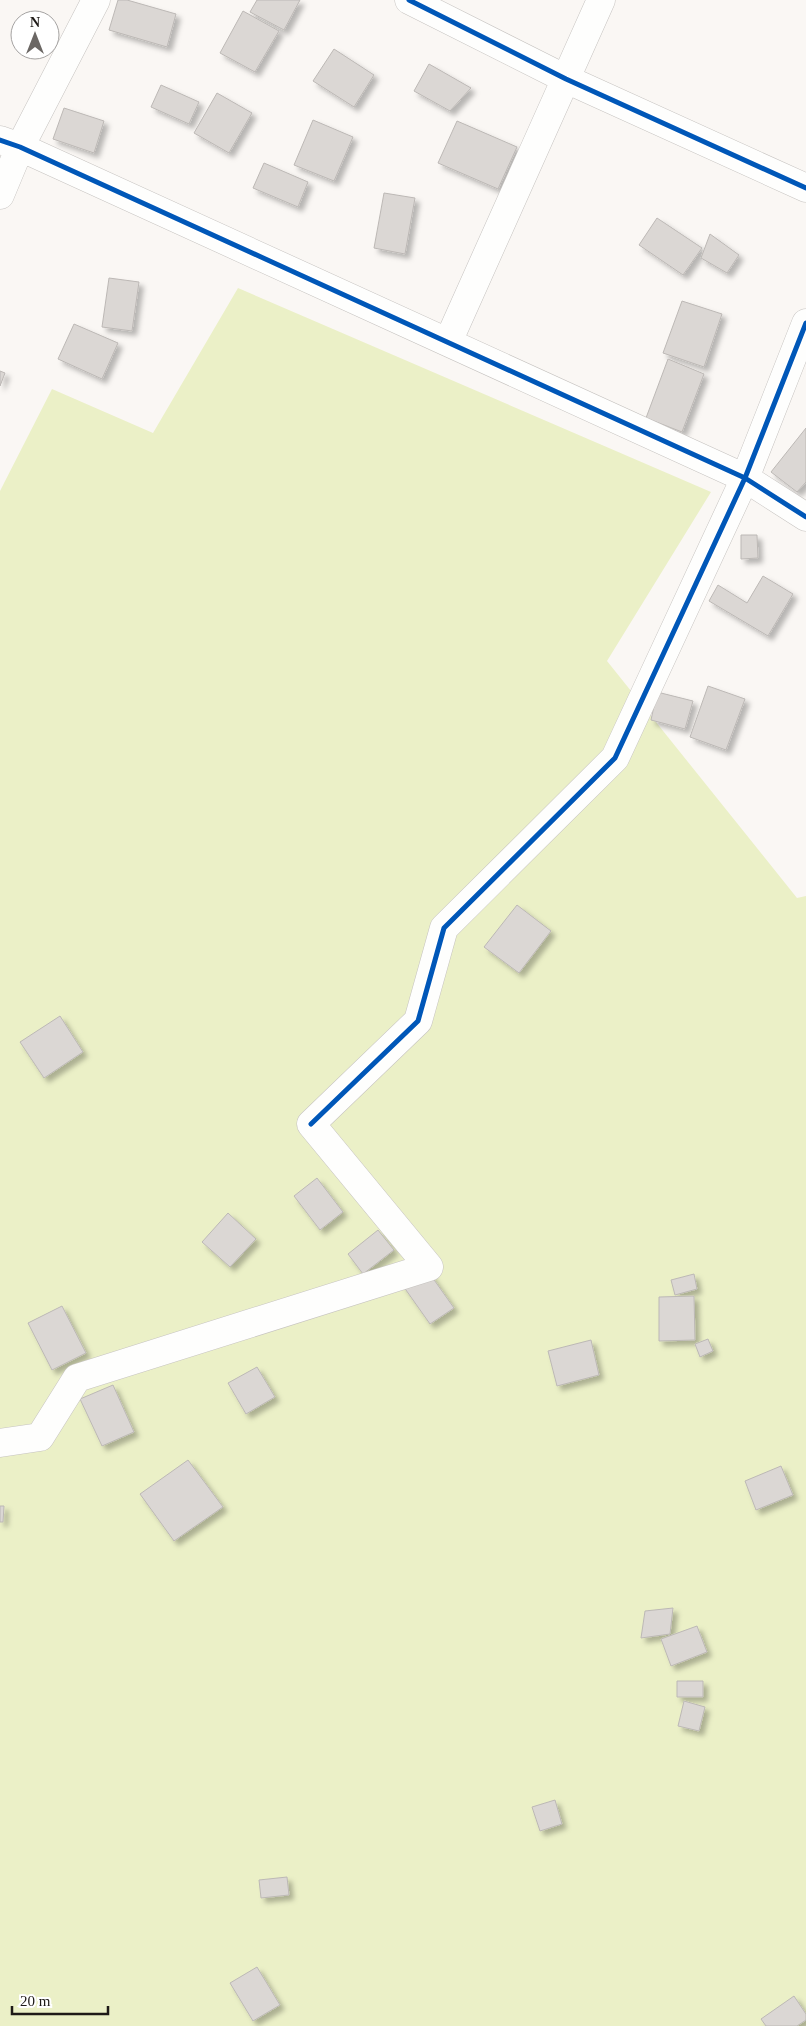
<svg xmlns="http://www.w3.org/2000/svg" width="806" height="2026" font-family="Georgia,serif">
	<defs>
		<filter id="shadow"><feDropShadow dx="4.5" dy="4.5" stdDeviation="2.5" flood-color="#0004"/></filter>
	</defs>
	<rect width="100%" height="100%" fill="#faf7f4"/>
	<path fill="#ebf0c7" d="M238 288 711 492 607 661 797 898 806 896V2026H0V491L52 389 153 433Z"/>
	<path fill="#dbd7d4" stroke="#bcb8b5" filter="url(#shadow)" d="M118 0H127L176 14 167 47 109 30Z
		M257 0H300L284 30 250 12Z
		M243 11 279 31 255 72 220 53Z
		M334 49 374 75 354 107 313 81Z
		M429 64 471 88 450 111 414 91Z
		M161 85 199 102 189 124 151 107Z
		M217 93 252 113 229 153 194 133Z
		M64 108 104 121 94 153 53 139Z
		M313 120 353 137 334 181 294 165Z
		M457 121 517 147 498 189 438 163Z
		M264 163 308 182 298 207 253 188Z
		M384 193 415 198 405 254 374 248Z
		M657 218 702 248 683 275 639 245Z
		M710 234 739 255 727 273 701 258Z
		M109 278 139 282 132 331 102 327Z
		M682 301 722 314 704 367 663 353Z
		M74 324 118 343 102 379 58 359Z
		M668 359 704 374 682 432 646 418Z
		M0 371 5 373 0 386Z
		M806 428V482L797 492 771 472Z
		M741 535H757L758 558 741 559Z
		M763 576 793 594 768 636 709 601 718 585 747 603Z
		M708 686 745 699 726 750 690 737Z
		M657 692 693 701 685 729 651 720Z
		M517 905 551 931 519 973 484 947Z
		M60 1016 83 1052 44 1078 20 1042Z
		M317 1178 343 1212 320 1230 294 1196Z
		M228 1213 256 1239 230 1267 202 1242Z
		M378 1230 394 1250 363 1274 348 1254Z
		M425 1267 454 1308 430 1324 401 1283Z
		M694 1274 697 1289 675 1295 671 1280Z
		M694 1296 695 1340 659 1341V1297Z
		M62 1306 86 1353 52 1370 28 1323Z
		M708 1339 713 1351 700 1357 695 1344Z
		M591 1340 599 1375 557 1386 548 1351Z
		M257 1367 275 1397 246 1414 228 1383Z
		M113 1385 134 1432 102 1446 80 1399Z
		M188 1460 223 1507 174 1541 140 1494Z
		M781 1466 793 1495 756 1510 745 1481Z
		M0 1506H4L3 1522H0Z
		M673 1608 670 1634 641 1638 645 1611Z
		M697 1626 707 1652 671 1666 661 1639Z
		M677 1681H703V1697H677Z
		M684 1701 705 1707 699 1731 678 1726Z
		M555 1800 562 1824 540 1831 532 1807Z
		M287 1877 289 1895 261 1898 259 1880Z
		M257 1967 280 2005 253 2021 230 1983Z
		M794 1996 806 2014V2020L797 2026H766L761 2019Z"/>
	<g fill="none" stroke-linecap="round" stroke-linejoin="round">
		<g stroke="#c6c3c0" stroke-width="29">
			<path id="minor" d="M409 0 566 79 806 188
				M0 140 20 147 745 478 806 517
				M0 195 20 147 96 0
				M448 342 601 0
				M0 1443 40 1437 77 1378 429 1267 311 1124 418 1021 444 928 615 758 745 478 806 323"/>
		</g>
		<use href="#minor" stroke="#fefefd" stroke-width="28"/>
		<g stroke="#fff" stroke-width="8">
			<path id="cycleway" d="M409 0 566 79 806 188
				M0 140 20 147 745 478 806 517
				M311 1124 418 1021 444 928 615 758 745 478 806 323"/>
		</g>
		<use href="#cycleway" stroke="#0057b8" stroke-width="5"/>
	</g>
	<g transform="translate(35 35)"><circle r="24" fill="#ffffff" stroke="#a5a3a2"/>
	<path d="M0-4L9 19L0 12L-9 19Z" fill="#6b6764"/>
	<text y="-8" font-size="14" font-weight="bold" text-anchor="middle" fill="#1e1a17">N</text>
	</g>
	<path d="M12 2006v8h96v-8" fill="none" stroke="#1e1a17" stroke-width="2.5"/>
	<text x="20" y="2006" font-size="15" fill="#1e1a17" stroke="#ffffff" stroke-width="4" paint-order="stroke">20 m</text>
</svg>
